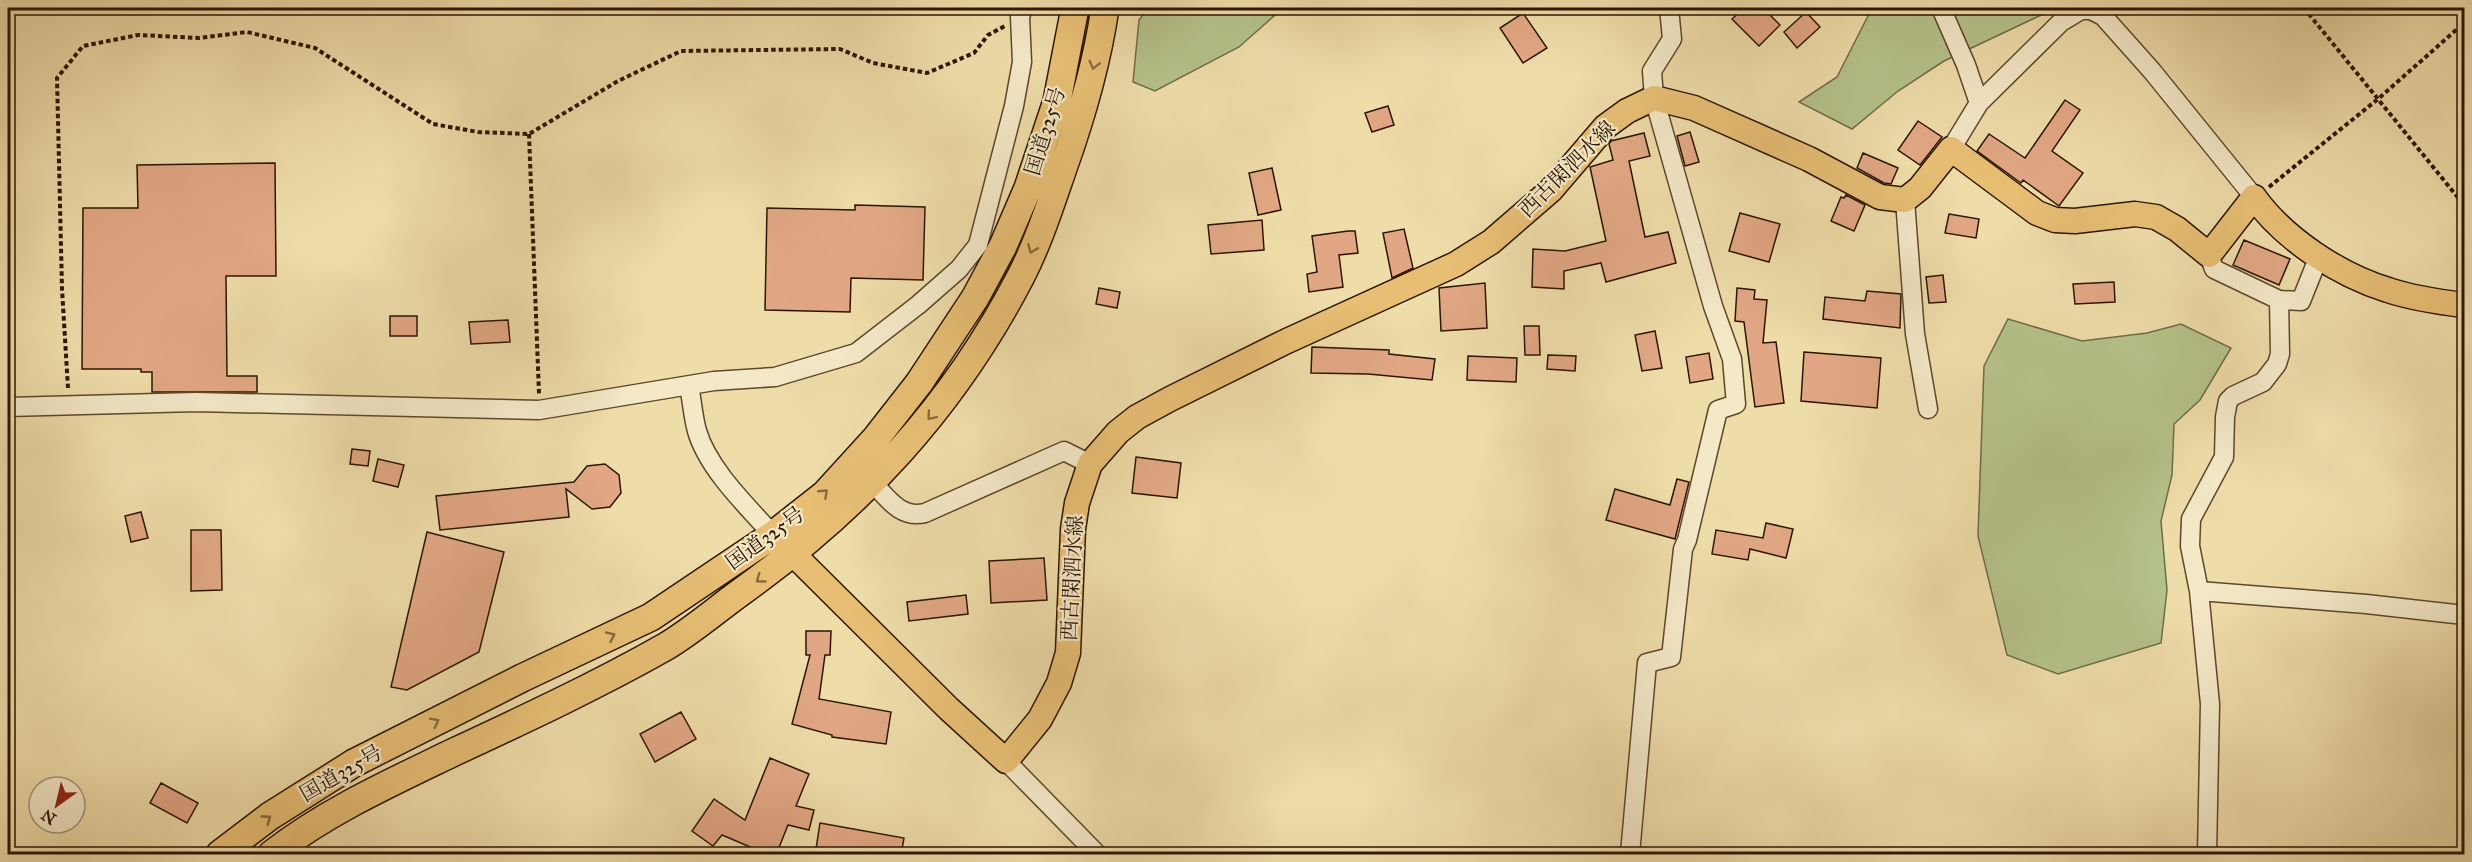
<svg xmlns="http://www.w3.org/2000/svg" width="2472" height="862" font-family="'IM FELL Great Primer','Noto Serif JP',serif">
	<rect width="100%" height="100%" fill="#eedca9"/>
	<filter id="stains"><feTurbulence type="fractalNoise" baseFrequency=".00333" numOctaves="4"/><feColorMatrix values="0 0 0 0 .2 0 0 0 0 .09 0 0 0 0 .02 0 0 0 .5 -.17"/></filter>
	<radialGradient id="worn" r=".72"><stop offset=".6" stop-color="#630" stop-opacity="0"/><stop offset="1" stop-color="#630" stop-opacity=".3"/></radialGradient>
	<path fill="#b5c18a" stroke="#706c46" stroke-width="1.5" d="M1148 8H1283L1239 47 1155 91 1133 82 1139 20Z
		M1872 8H2056L1944 61 1898 91 1852 129 1799 102 1837 77Z
		M2008 319 2082 341 2147 333 2181 324 2231 348 2200 400 2174 424 2172 475 2161 521 2167 590 2161 643 2058 674 2007 655 1978 536 1984 366Z"/>
	<path fill="#e1a784" stroke="#2c1603" stroke-width="1.5" d="M1744 8H1763L1780 25 1759 46 1732 19Z
		M1806 12 1820 27 1797 48 1784 32Z
		M1523 13 1547 48 1523 63 1500 28Z
		M2065 100 2080 110 2052 151 2083 173 2059 206 2023 180 2021 183 1977 151 1989 134 2025 158Z
		M1388 106 1394 125 1372 132 1365 113Z
		M1918 121 1942 137 1920 165 1898 150Z
		M1690 132 1699 162 1685 166 1677 136Z
		M1644 133 1650 156 1629 161 1645 237 1668 232 1676 263 1606 282 1601 263 1564 271V289L1532 287 1533 249 1565 251 1606 241 1590 167 1613 160 1609 144 1611 141Z
		M1863 153 1898 168 1891 184 1884 183 1857 168Z
		M275 163 276 276H226L227 376H257V392H152V372H141V369H82L83 208H138L137 165Z
		M1272 168 1281 210 1258 215 1249 173Z
		M1846 195 1865 205 1854 231 1831 221 1841 197 1844 198Z
		M855 205 925 207 923 280 851 278 850 312 765 310 767 208 855 210Z
		M1740 213 1780 224 1769 262 1729 251Z
		M1949 214 1979 219 1976 238 1945 233Z
		M1262 220 1264 250 1211 254 1208 225Z
		M1404 229 1413 268 1392 278 1383 233Z
		M1348 231H1355L1358 253 1339 255 1343 287 1309 292 1307 274 1317 272 1312 236Z
		M2244 240 2290 259 2279 285 2233 265Z
		M1943 275 1946 302 1929 303 1926 277Z
		M2114 282 2115 302 2075 304 2073 284Z
		M1485 283 1487 328 1441 331 1439 288Z
		M1099 288 1120 292 1117 308 1096 304Z
		M1737 288 1755 290 1754 299 1767 300 1763 343 1776 342 1784 403 1755 407 1744 322 1735 321Z
		M1867 291 1901 294 1900 328 1823 319 1825 297 1865 301Z
		M390 316H417V336H390Z
		M508 320 510 342 471 344 469 322Z
		M1524 326H1539L1540 355H1525Z
		M1655 331 1662 368 1642 371 1635 335Z
		M1312 347 1389 350V354L1435 359 1432 380 1368 374 1311 373Z
		M1804 352 1881 358 1877 408 1801 401Z
		M1709 353 1713 379 1690 383 1686 357Z
		M1548 355 1576 356 1575 371 1547 369Z
		M1468 356 1517 358 1516 382 1467 380Z
		M352 449 370 451 368 466 350 464Z
		M1136 457 1181 463 1177 498 1132 493Z
		M378 459 404 465 398 487 373 481Z
		M605 464 619 475 621 493 610 507 592 509 566 489 569 517 440 530 436 496 574 482 587 466Z
		M1677 479 1689 482 1675 539 1606 520 1615 489 1670 505Z
		M141 512 148 538 131 542 125 516Z
		M1766 523 1793 529 1786 558 1750 549 1748 560 1712 554 1716 530 1763 538Z
		M191 530H221L222 590 191 591Z
		M427 532 504 552 479 652 407 690 391 687Z
		M1044 558 1047 600 991 603 989 561Z
		M966 595 968 614 909 621 907 602Z
		M806 631H831L830 655H825L819 699 891 712 886 744 832 737V735L792 724 810 655H806Z
		M681 712 696 739 655 762 640 734Z
		M770 758 809 774 796 806 814 810 809 830 788 825 776 855H769L722 835 713 846 692 831 714 799 745 820Z
		M161 783 198 803 187 823 150 803Z
		M820 823 904 838 901 855H847L816 849Z"/>
	<g fill="none" stroke-linecap="round" stroke-linejoin="round">
		<g stroke="#5c482c" stroke-width="21">
			<path id="minor" d="M1941 8 1966 65 1979 103 1951 149
				M1979 103 2061 22 2081 10H2091L2103 16 2152 71 2254 197
				M1905 200 1915 334 1928 409
				M2209 255 2214 269 2279 300
				M689 386C692 400 693 417 697 431 708 469 747 506 773 535
				M8 407 196 402 539 410 714 381 775 377 856 353 918 305 959 269 978 245 1014 106 1022 62 1020 17 1023 8
				M872 482C888 499 901 519 925 513L1064 451 1090 464
				M2199 591 2366 604 2464 615
				M1006 761 1097 854
				M1630 854 1647 663 1671 657 1683 549 1687 540 1718 410 1736 404 1732 359 1713 306 1654 98 1652 71 1672 39 1669 8
				M2207 854 2210 704 2199 591 2190 546 2191 519 2224 457 2225 417 2228 401 2233 396 2263 382 2277 364 2280 354 2279 300 2301 301 2319 256"/>
		</g>
		<g stroke="#2c1603" stroke-width="27">
			<path id="major" d="M778 539 949 709 1006 761 1040 719 1059 683 1068 653 1073 529 1077 503 1090 464 1118 432 1137 417 1170 399 1287 341 1456 264 1491 242 1551 190 1605 127 1627 111 1654 98 1694 108 1809 159 1880 197 1905 200 1920 188 1951 149 2037 213 2055 220 2075 221 2135 214 2156 217 2177 229 2209 255 2254 197C2284 239 2339 275 2388 290 2412 298 2439 302 2464 305"/>
		</g>
		<g stroke="#2c1603" stroke-width="30">
			<path id="highway" d="M220 854 270 816 354 763 522 678 651 617 773 535 825 494 876 438 919 383 975 298 1003 246 1028 188 1057 101 1075 8
				M272 854C326 812 390 783 452 753 523 720 596 686 665 647 692 631 716 610 741 592 861 506 953 407 1021 276 1038 243 1050 206 1062 171 1081 118 1097 64 1105 8"/>
		</g>
		<path stroke="#2c1603" stroke-width="4" stroke-dasharray="4.5 3" stroke-linecap="butt" d="M2304 8 2464 205
			M529 134 539 394
			M2269 187 2378 99 2464 23
			M68 388 62 289 57 78 83 46 138 35 199 38 247 32 315 48 433 124 478 132 529 134 618 81 681 51 840 49 873 63 927 73 974 53 988 35 1005 26"/>
		<use href="#minor" stroke="#f4e8c7" stroke-width="18"/>
		<use href="#major" stroke="#e7be74" stroke-width="24"/>
		<use href="#highway" stroke="#e7be74" stroke-width="27"/>
	</g>
	<defs><path id="oneway-chevron" d="M-2-3.5L2.5 0L-2 3.5" fill="none" stroke-width="1.6" stroke-linecap="round" stroke-linejoin="round" transform="scale(1.5)"/></defs>
	<g stroke="#8a6a3c">
		<use href="#oneway-chevron" transform="translate(1094 65) rotate(104)"/>
		<use href="#oneway-chevron" transform="translate(1032 249) rotate(112)"/>
		<use href="#oneway-chevron" transform="translate(931 416) rotate(130)"/>
		<use href="#oneway-chevron" transform="translate(824 493) rotate(-43)"/>
		<use href="#oneway-chevron" transform="translate(760 579) rotate(144)"/>
		<use href="#oneway-chevron" transform="translate(611 636) rotate(-25)"/>
		<use href="#oneway-chevron" transform="translate(435 722) rotate(-27)"/>
		<use href="#oneway-chevron" transform="translate(267 819) rotate(-36)"/>
	</g>
	<g text-anchor="middle" dominant-baseline="central" stroke-width="4.5" stroke-linejoin="round" paint-order="stroke">
		<g font-size="21" fill="#2c1603" stroke="#f4e8c7">
			<text transform="translate(1045 131) rotate(-73)">国道325号</text>
			<text transform="translate(1567 169) rotate(-45)">西古閑泗水線</text>
			<text transform="translate(765 538) rotate(-36)">国道325号</text>
			<text transform="translate(1072 578) rotate(-87)">西古閑泗水線</text>
			<text transform="translate(341 773) rotate(-30)">国道325号</text>
		</g>
	</g>
	<rect width="2472" height="862" fill="none" stroke="#eedca9" stroke-width="30"/>
	<rect x="9" y="9" width="2454" height="844" fill="none" stroke="#2c1603" stroke-width="3"/>
	<rect x="15" y="15" width="2442" height="832" fill="none" stroke="#2c1603" stroke-width="1.5"/>
	<g transform="translate(57 805) rotate(214)"><circle r="28" fill="#f4e8c7" stroke="#a49479" stroke-width="1.5"/>
	<path d="M0-4.5L10 22L0 15L-10 22Z" fill="#8f2418"/>
	<text y="-9" font-size="16" font-weight="bold" text-anchor="middle" fill="#2c1603">N</text>
	</g>
	<rect width="100%" height="100%" filter="url(#stains)"/>
	<rect width="100%" height="100%" fill="url(#worn)"/>
</svg>
